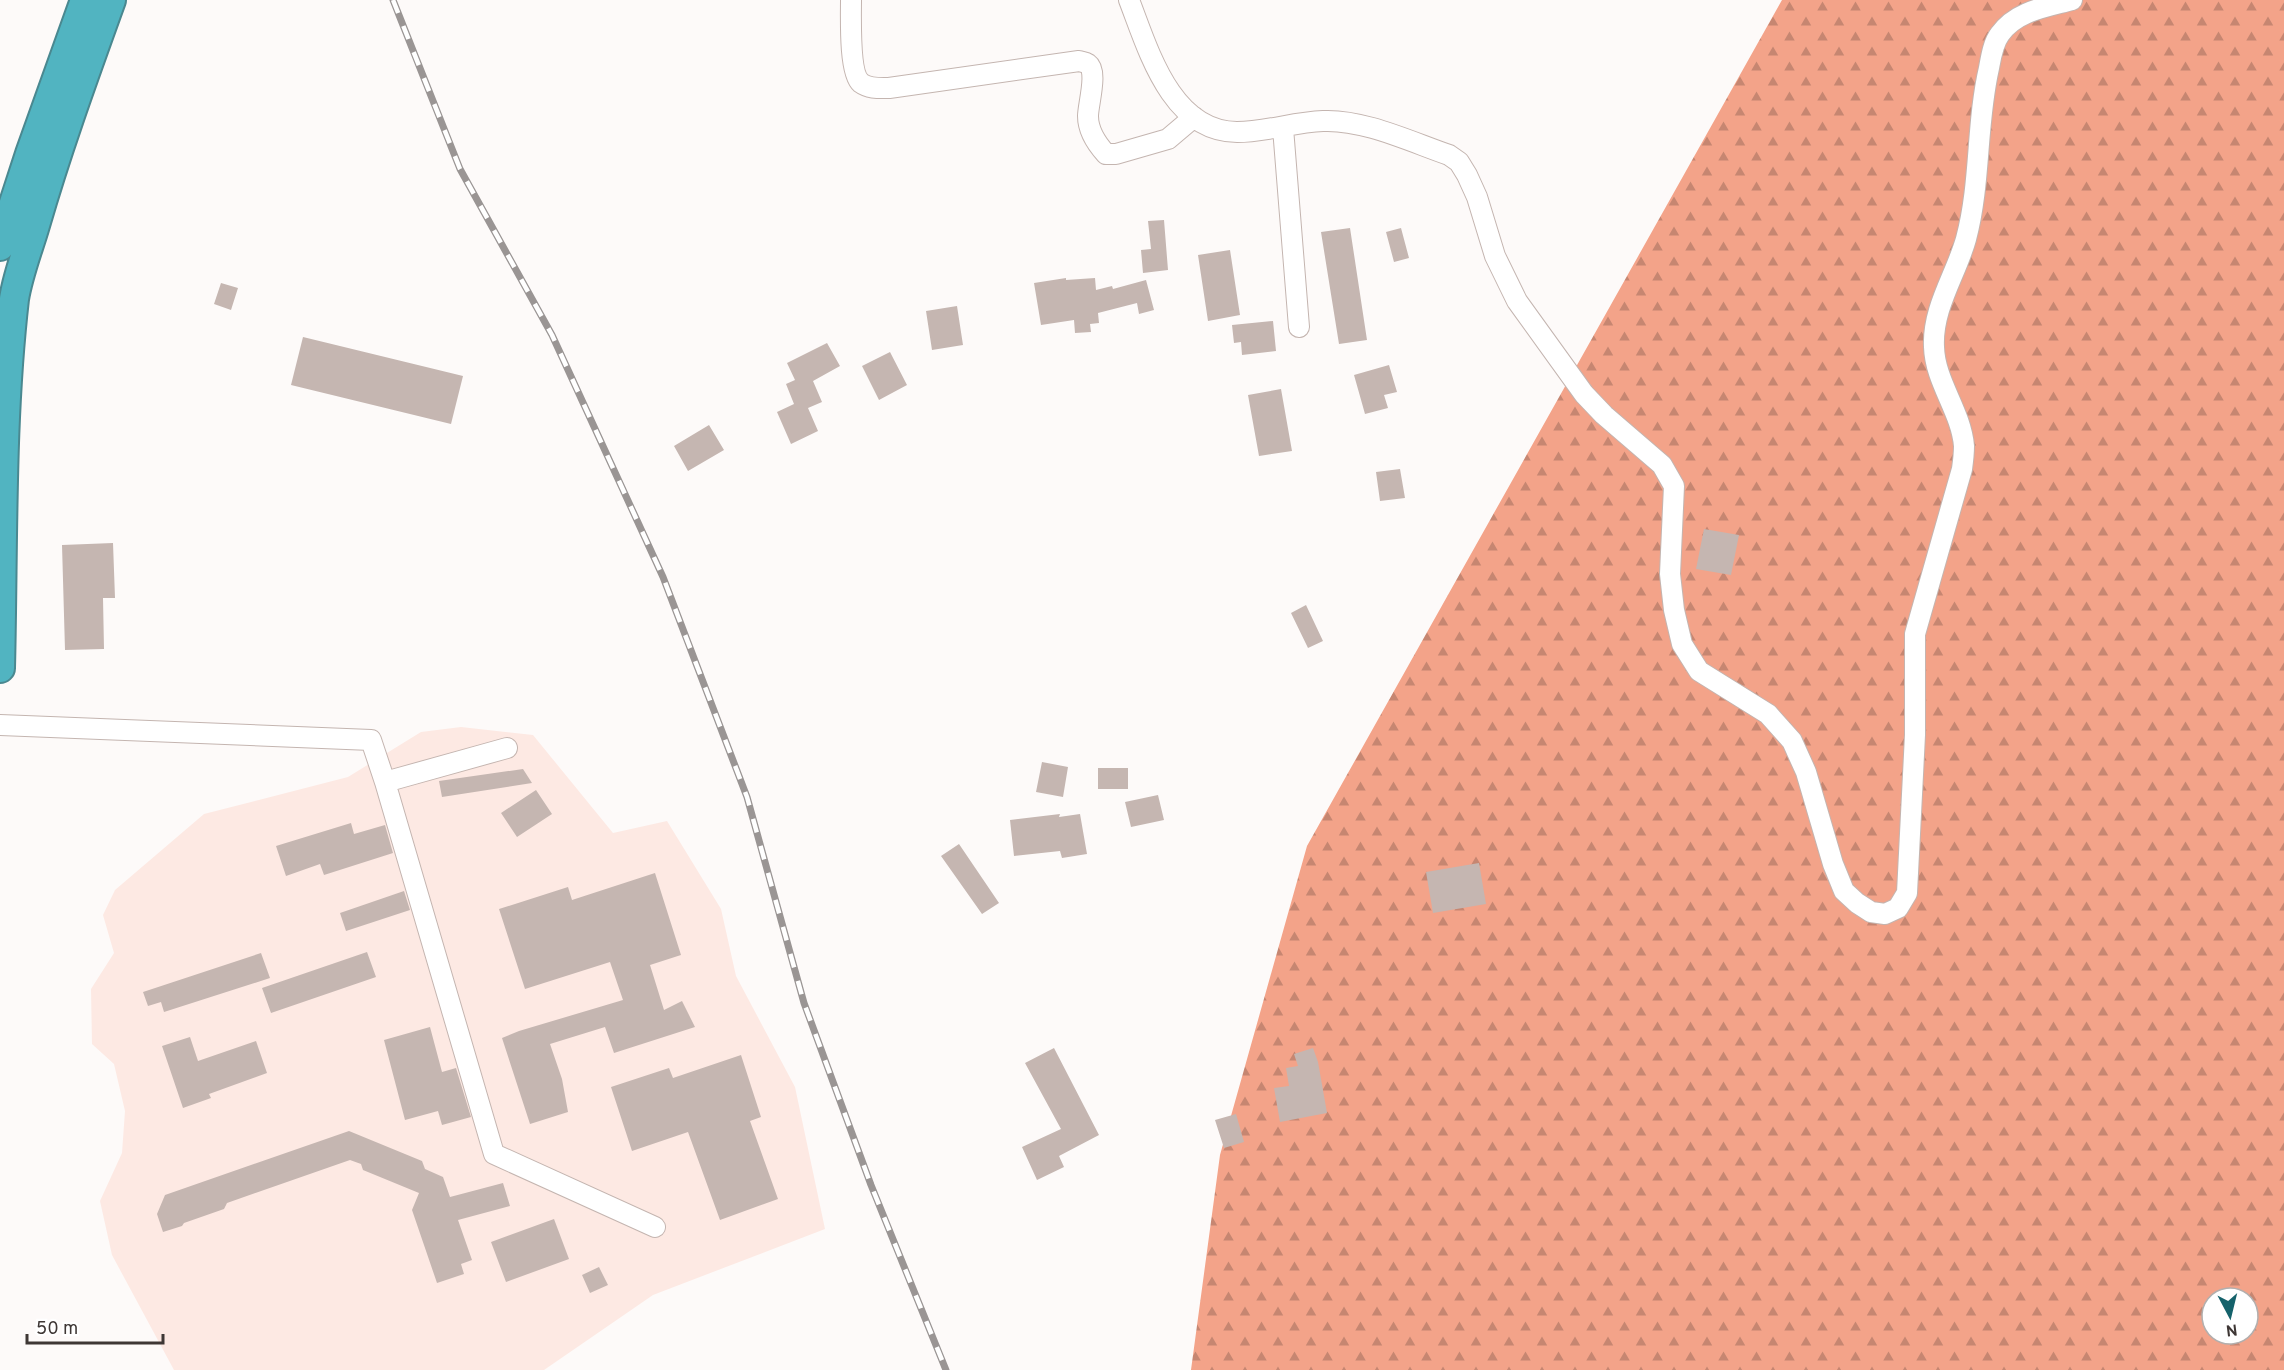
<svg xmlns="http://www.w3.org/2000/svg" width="2284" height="1370" font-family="Overpass,sans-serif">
	<defs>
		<pattern id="forest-firs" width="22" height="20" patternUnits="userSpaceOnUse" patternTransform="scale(1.5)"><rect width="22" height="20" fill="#f3a389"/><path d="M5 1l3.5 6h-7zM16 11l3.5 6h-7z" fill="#c68671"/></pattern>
	</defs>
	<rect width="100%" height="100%" fill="#fdfaf9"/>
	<path fill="#fde9e3" d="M461 727 533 735 613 833 667 821 721 909 736 976 795 1087 825 1229 653 1295 544 1370H174L112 1255 100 1201 122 1153 125 1111 114 1064 92 1044 91 989 114 953 103 915 115 890 204 814 348 777 421 732Z"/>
	<path fill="url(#forest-firs)" fill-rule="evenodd" d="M1782 0H2284V1370H1191L1220 1155 1307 846ZM2212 1298H2248V1334H2212Z"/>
	<path fill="#c5b6b1" d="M1164 220 1168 270 1143 273 1141 250 1151 249 1148 221Z
		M1350 228 1367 340 1339 344 1321 232Z
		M1401 228 1409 258 1394 262 1386 232Z
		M1230 250 1240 315 1208 321 1198 255Z
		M1066 278V280L1095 278 1096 290 1112 286 1113 289 1146 280 1154 310 1139 314 1137 303 1098 313 1099 323 1090 324 1091 332 1075 333 1074 320 1041 325 1034 283Z
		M221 283 238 288 231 310 214 304Z
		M957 306 963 345 932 350 926 311Z
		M1273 321 1276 351 1242 355 1241 342 1234 343 1232 325Z
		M303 337 463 376 451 424 291 385Z
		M827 343 840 366 813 381 822 402 808 408 818 431 791 444 777 412 794 404 786 384 795 380 787 363Z
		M890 352 907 385 879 400 862 366Z
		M1389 365 1397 392 1384 395 1388 408 1365 414 1354 375Z
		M1281 389 1292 451 1259 456 1248 395Z
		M709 425 724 450 688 471 674 446Z
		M1400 469 1405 498 1380 501 1376 472Z
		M1704 529 1739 535 1731 575 1696 569Z
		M113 543 115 598H103L104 649 65 650 62 545Z
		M1306 605 1323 641 1308 648 1291 613Z
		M1042 762 1068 767 1063 797 1036 792Z
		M1098 768H1128V789H1098Z
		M523 769 532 783 442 797 439 781Z
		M536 790 552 814 517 837 501 813Z
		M1158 795 1164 820 1131 827 1125 802Z
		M1060 814 1059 817 1080 814 1087 854 1062 858 1060 851 1014 856 1010 820Z
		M351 823 354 834 385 825 393 853 324 875 320 864 286 876 276 846Z
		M959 844 999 903 982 914 941 856Z
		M1479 863 1486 904 1433 913 1426 872Z
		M655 873 681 955 650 965 664 1010 682 1001 695 1027 614 1053 605 1027 550 1044 562 1079 568 1112 530 1124 502 1038 519 1031 623 1000 610 962 525 989 499 909 568 887 572 900Z
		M404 891 410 910 346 931 340 913Z
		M367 952 376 977 271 1013 262 988Z
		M261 953 270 978 164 1012 161 1002 148 1006 143 992Z
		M430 1027 442 1072 456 1068 471 1117 442 1125 438 1111 405 1120 384 1040Z
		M190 1037 198 1061 256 1041 267 1073 209 1094 211 1098 183 1108 162 1046Z
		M1054 1048 1099 1135 1059 1156 1064 1167 1037 1180 1022 1147 1061 1129 1025 1063Z
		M1313 1048 1318 1062 1327 1113 1280 1122 1274 1088 1289 1086 1286 1068 1298 1066 1294 1054Z
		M741 1055 761 1117 750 1121 778 1199 720 1220 688 1132 632 1151 611 1087 669 1068 673 1078Z
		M1236 1114 1244 1142 1224 1148 1215 1120Z
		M349 1131 422 1161 425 1169 443 1177 450 1197 503 1183 510 1206 458 1220 472 1260 461 1264 464 1274 437 1283 412 1210 419 1193 363 1170 361 1164 350 1160 227 1203 224 1209 184 1223 182 1226 163 1232 157 1214 165 1195Z
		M554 1219 569 1259 506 1282 491 1242Z
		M599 1267 608 1285 590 1293 582 1275Z"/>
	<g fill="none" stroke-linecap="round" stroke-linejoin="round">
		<g stroke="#c4b5b0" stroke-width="22">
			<path id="minor" d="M851 0C851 17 849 73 861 83 869 89 880 88 889 88L1079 61C1082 62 1085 62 1088 64 1098 71 1088 105 1088 116 1088 131 1096 143 1106 154H1116L1168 139 1194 117
				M1129 0C1148 49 1171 132 1237 132 1266 132 1294 122 1323 121 1363 119 1411 142 1449 155L1459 162 1467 175 1477 197 1495 256 1517 301 1584 394 1604 415 1662 465 1674 486 1670 574 1674 610 1682 644 1699 671 1768 714 1792 741 1806 772 1833 864 1844 891 1857 903 1871 912 1885 914 1898 908 1907 893 1915 735V634L1962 469C1963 462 1964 454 1964 446 1961 411 1935 382 1934 347 1932 308 1956 275 1966 239 1981 183 1976 124 1989 68 1991 57 1993 43 2000 34 2016 11 2046 7 2072 0
				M1283 128 1299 327
				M0 725 371 740 385 782 507 748
				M385 782 494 1154 655 1227"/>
		</g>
		<g stroke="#4a8890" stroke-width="32">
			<path id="highway" d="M0 246 30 154 85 0
				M0 668C3 545 0 421 14 299 18 274 28 249 35 225 57 149 84 75 111 0"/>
		</g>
		<use href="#minor" stroke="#fff" stroke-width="20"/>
		<use href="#highway" stroke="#51b4c1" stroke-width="28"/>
		<g stroke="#9a9594" stroke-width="7">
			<path id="rail" d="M393 0 460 169 552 335 663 577 747 797 804 1003 871 1185 946 1370"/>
		</g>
		<use href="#rail" stroke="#fff" stroke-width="4.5" stroke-dasharray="14" stroke-linecap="butt"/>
	</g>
	<g transform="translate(2230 1316) rotate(173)"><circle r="28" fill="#ffffff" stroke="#b2afae" stroke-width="1.5"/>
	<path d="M0-4.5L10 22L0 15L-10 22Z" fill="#15626b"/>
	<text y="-9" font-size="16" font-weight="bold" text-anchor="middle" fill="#3e3735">N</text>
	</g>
	<path d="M27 1334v9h136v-9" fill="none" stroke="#3e3735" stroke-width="3"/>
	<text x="36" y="1334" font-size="18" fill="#3e3735" stroke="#ffffff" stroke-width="4.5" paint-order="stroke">50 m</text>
</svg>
